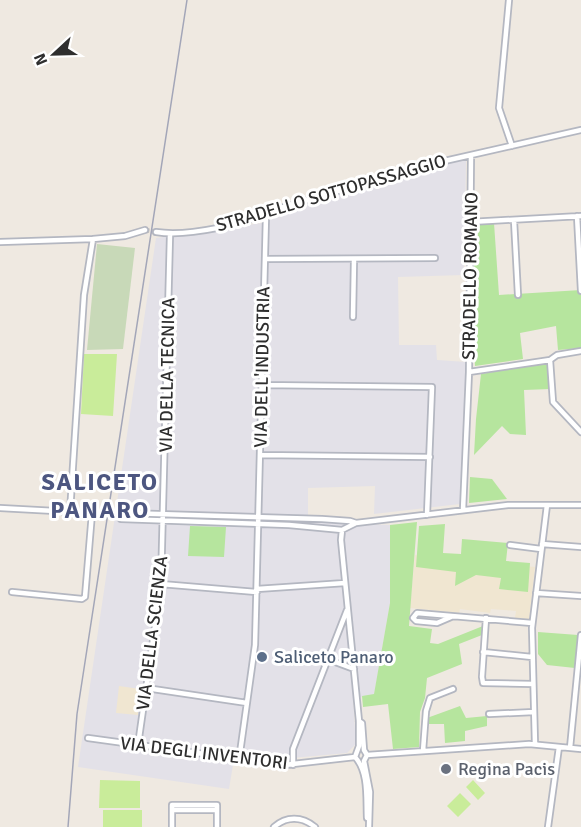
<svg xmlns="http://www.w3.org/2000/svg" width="581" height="827" font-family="Signika,sans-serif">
	<rect width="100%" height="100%" fill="#efe9e1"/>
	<path fill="#e3e1e8" d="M463 159 466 161 464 275 398 277 399 345H436L437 360 466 362 460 504 374 514 375 486 308 488V521L390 525V603L374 695 353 698 356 744 347 753 281 759 235 753 229 789 78 767 156 238 262 223 274 214 406 172Z"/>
	<path fill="#f0e6d1" d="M415 555 535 567 529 620 515 618 516 611 491 609 490 613 460 609 459 613 410 608Z
		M119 686 140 689 138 715 116 713Z"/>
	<path fill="#b6e59e" d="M494 223 499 295 581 290V348L558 350 556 326 520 333 523 359 475 366 472 315V226L474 224Z
		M548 363 550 389 524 390 526 435 510 434 502 426 474 455 476 419 481 374Z
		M470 477 492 479 507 499 469 503Z
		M417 522 409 626 432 629 430 643 438 644 483 626 482 635 459 644 462 664 427 678 425 698 420 712 419 747 393 749 388 704 363 707 362 696 374 694 390 603V525Z
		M445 524 443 553 461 554 462 539 508 543 506 561 530 563 528 592 499 589 501 578 476 575 455 586 456 572 416 567 419 526Z
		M190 526 226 527 224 557 188 556Z
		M538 632 578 635 575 668 547 665 538 654Z
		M460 706 466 718 487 716V726L465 731V741L445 743 444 724H428L427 718Z"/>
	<path fill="#c8d9b8" d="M97 244 135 248 123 349 87 350Z"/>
	<path fill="#c9ec9a" d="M84 354H117L113 416 81 414Z
		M100 780 140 781V808H99Z
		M473 780 485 793 478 800 466 787Z
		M460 793 471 804 458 817 447 806Z
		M103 810H142V827H103Z"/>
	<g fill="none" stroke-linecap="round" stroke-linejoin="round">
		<path stroke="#c8c4bd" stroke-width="4.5" stroke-dasharray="4.5 2" stroke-linecap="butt" d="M145 230 156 232"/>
		<g stroke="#b4b7c1" stroke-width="8">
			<path id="minor" d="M509 0 499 108 512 146
				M577 216 581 291
				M514 220 518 295
				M470 222 581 216
				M156 232C189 237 245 224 274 210L418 167 581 130
				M0 242 93 239 125 236 145 230
				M265 259 435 258
				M353 317 354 260
				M550 360 553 402 581 432
				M469 372 550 360 557 355 581 351
				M261 385 432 387 427 515
				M260 455 430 457
				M0 508 92 513 85 597 82 599 12 592
				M463 510 469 372 471 155
				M70 512 84 295 93 239
				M356 523 350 521 322 519 125 513 121 516V519L289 525 342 530 356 523 508 505H581
				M342 530 341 540 359 721V746L355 757
				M542 544 581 547
				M510 545 541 549
				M161 584 257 592
				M257 589 345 583
				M536 593 581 596
				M451 617 437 623 416 621 413 618 417 613 532 623
				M486 618 482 677 483 683 533 684
				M483 652 532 657
				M327 659 354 669
				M146 688 247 703
				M489 714 534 712
				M359 721 362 723 364 750 367 755 364 761 370 792 369 827
				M88 738 284 765 355 757
				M535 744 532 628 547 505
				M138 745 161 584 170 235
				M570 748 581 635
				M423 751 426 711 430 698 453 689
				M367 755 529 744 581 749
				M355 757C369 772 366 799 367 818
				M239 760 255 645 266 216
				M293 765V749L347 610
				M172 810H217
				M172 827V805H217V827
				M274 827C286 816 302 816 315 827
				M548 827 559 747"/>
		</g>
		<use href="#minor" stroke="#fff" stroke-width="4.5"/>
		<path stroke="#a3a6b8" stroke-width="1.5" d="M68 827 77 714 187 0"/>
	</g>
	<circle fill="#5c6f8a" stroke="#fff" stroke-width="2" cx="262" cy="657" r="6"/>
	<circle fill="#6b7280" stroke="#fff" stroke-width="2" cx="446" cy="769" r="6"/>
	<g text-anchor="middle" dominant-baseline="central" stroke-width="6" stroke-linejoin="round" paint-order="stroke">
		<g font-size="18" fill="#2e2e2e" stroke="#fff">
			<text transform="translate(331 193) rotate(-16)">STRADELLO SOTTOPASSAGGIO</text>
			<text transform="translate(470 276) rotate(-89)">STRADELLO ROMANO</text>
			<text transform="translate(262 367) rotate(-89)">VIA DELL'INDUSTRIA</text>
			<text transform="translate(167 375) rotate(-89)">VIA DELLA TECNICA</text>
			<text transform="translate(152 633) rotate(-83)">VIA DELLA SCIENZA</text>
			<text transform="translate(204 753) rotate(7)">VIA DEGLI INVENTORI</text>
		</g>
		<g font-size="18" fill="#4e5e75" stroke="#fff" text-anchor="start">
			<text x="274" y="657">Saliceto Panaro</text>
		</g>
		<g font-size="18" fill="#5b616d" stroke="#fff" text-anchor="start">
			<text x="458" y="769">Regina Pacis</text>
		</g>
		<g font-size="24" font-weight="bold" letter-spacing="1.5" fill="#4d5680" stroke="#fff">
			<text x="100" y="482">SALICETO<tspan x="100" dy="28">PANARO</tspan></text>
		</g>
	</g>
	<g transform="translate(54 54) rotate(248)" stroke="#ffffff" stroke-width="4.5" paint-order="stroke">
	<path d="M0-4.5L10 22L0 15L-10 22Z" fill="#2e2e2e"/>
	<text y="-9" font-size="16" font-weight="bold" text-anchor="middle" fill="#2e2e2e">N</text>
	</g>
</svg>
